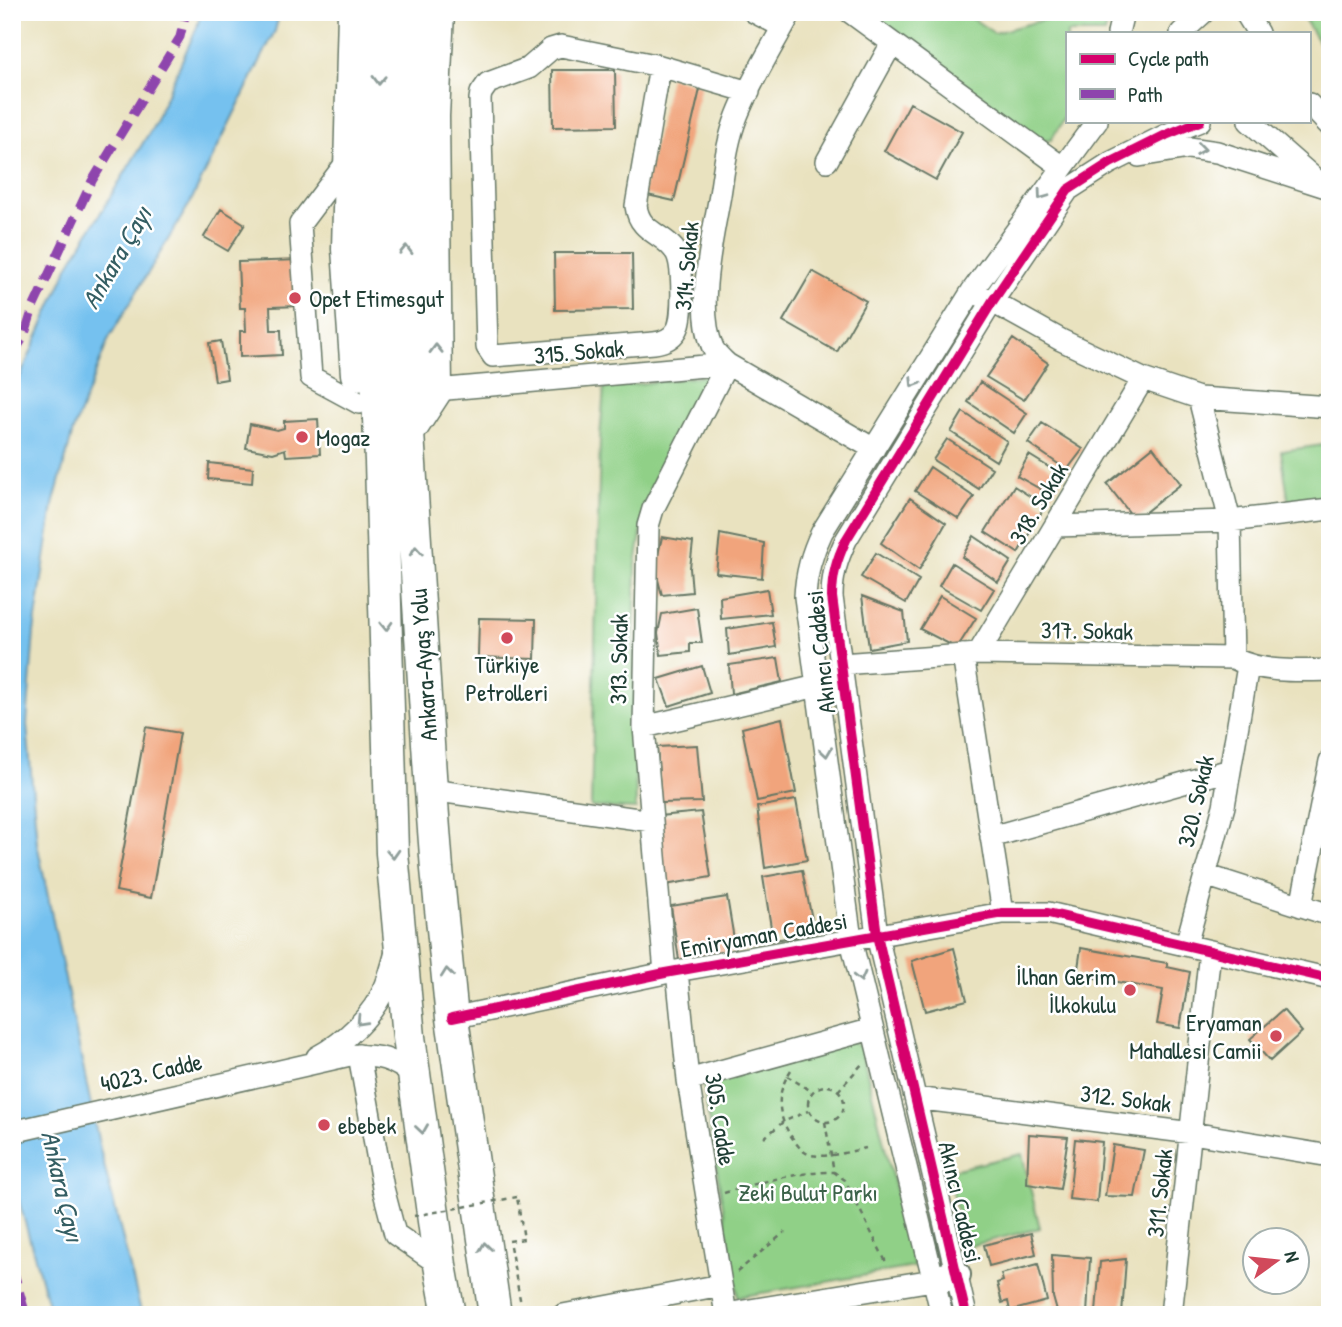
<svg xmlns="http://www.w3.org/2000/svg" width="1342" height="1327" font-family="'Patrick Hand',sans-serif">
	<rect width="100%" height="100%" fill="#fff"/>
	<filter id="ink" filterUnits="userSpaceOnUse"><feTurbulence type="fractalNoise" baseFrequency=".0143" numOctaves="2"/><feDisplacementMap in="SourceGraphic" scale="14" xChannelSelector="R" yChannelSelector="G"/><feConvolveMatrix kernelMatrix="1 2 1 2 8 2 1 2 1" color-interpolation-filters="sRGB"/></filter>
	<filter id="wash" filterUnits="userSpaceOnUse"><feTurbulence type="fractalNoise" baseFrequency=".00686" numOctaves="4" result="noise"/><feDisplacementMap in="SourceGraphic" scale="28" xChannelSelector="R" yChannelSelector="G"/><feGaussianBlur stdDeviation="1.57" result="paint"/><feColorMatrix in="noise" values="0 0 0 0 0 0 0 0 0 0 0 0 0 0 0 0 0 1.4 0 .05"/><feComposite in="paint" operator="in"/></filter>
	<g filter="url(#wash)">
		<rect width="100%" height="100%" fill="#e9e2bf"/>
		<path fill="#90d087" stroke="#58865e" stroke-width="2" d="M860 12H963L994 33 1072 12H1110L1105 33H1067V113L1051 140 1041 141Z
			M1300 12H1330V61Z
			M711 375 646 504 636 564 634 651 636 809 591 807 600 438 604 388Z
			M1330 444V499L1289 504 1281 451Z
			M851 1041 861 1048 914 1267 738 1297 703 1086Z
			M1022 1154 1040 1228 965 1247 948 1171Z"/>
		<path fill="#75c1ef" stroke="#4a7f92" stroke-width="2" d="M201 12H280L275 31 190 203 109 338 73 431 53 505 34 632 27 724 37 843 100 1149 142 1315H51L12 1176V395L69 265 152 128 197 27Z"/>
		<g id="blocks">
			<path fill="#f1a47c" d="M552 70H615L616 126 553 127Z
				M670 77 701 85 674 201 643 194Z
				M910 103 962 132 936 180 884 151Z
				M221 209 245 224 228 251 204 237Z
				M554 253H632L633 309 555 310Z
				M300 260 301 306 270 307 271 330H281L282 355 240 357V331H246L245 308H240L238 262Z
				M812 271 866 301 837 352 783 321Z
				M1013 339 1048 363 1024 400 986 377Z
				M221 341 227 379 215 381 209 343Z
				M980 382 1027 413 1014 433 968 402Z
				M963 412 1007 441 996 461 951 432Z
				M318 419 320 454 286 456 285 449 273 453 246 448 250 424 277 430 284 428V421Z
				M1042 423 1083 449 1067 470 1028 443Z
				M947 439 992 468 979 489 933 460Z
				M1153 447 1181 484 1135 520 1107 484Z
				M1029 455 1063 476 1051 495 1017 476Z
				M209 463 253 468 252 483 208 479Z
				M930 467 974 497 959 519 915 491Z
				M1014 486 1045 506 1018 553 985 532Z
				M910 498 946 523 919 570 881 543Z
				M720 534 764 543 762 578 716 573Z
				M974 536 1011 561 998 582 962 557Z
				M662 537 693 542 690 568 692 592 662 595 655 568Z
				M876 553 919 580 906 603 861 577Z
				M952 563 994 589 981 610 939 586Z
				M767 589 771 614 721 619 720 597Z
				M862 596 904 612 907 641 869 648Z
				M940 596 976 618 957 648 920 629Z
				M697 608 702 643H690V652L661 655 658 633 662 614Z
				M479 618 536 619 535 659 478 657Z
				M772 622 776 647 729 655 727 629Z
				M778 658 782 682 731 694 729 665Z
				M702 666 710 693 669 706 659 679Z
				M782 718 796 793 757 801 742 728Z
				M146 727 180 733 151 898 116 891Z
				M697 745 702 802 661 803 657 747Z
				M796 800 807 860 765 868 757 807Z
				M701 812 711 877 665 885 659 816Z
				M802 870 815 934 773 940 763 877Z
				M727 897 736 951 679 960 671 906Z
				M954 948 967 1000 925 1011 912 961Z
				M1081 948 1167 963V967L1190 972 1180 1028 1157 1024 1163 990 1077 975Z
				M1283 1010 1302 1032 1270 1061 1250 1039Z
				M1029 1134 1068 1137 1060 1189 1027 1184Z
				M1075 1139 1102 1142 1097 1202 1069 1199Z
				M1113 1145 1144 1150 1135 1197 1105 1196Z
				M1031 1233 1036 1254 989 1266 984 1245Z
				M1052 1255 1090 1258 1087 1315H1058L1053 1297Z
				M1126 1259 1122 1315 1096 1312 1100 1262Z
				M1038 1264 1047 1301 1010 1311 1008 1301 1002 1303 997 1283 1003 1281 1001 1274Z"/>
		</g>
	</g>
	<g filter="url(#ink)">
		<use href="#blocks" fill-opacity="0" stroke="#667765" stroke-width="2"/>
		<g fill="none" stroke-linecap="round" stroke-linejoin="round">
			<g stroke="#667765" stroke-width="24">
				<path id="minor" d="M754 12 783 27
					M791 12C773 46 751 80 737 116 727 141 724 169 720 195 713 236 695 308 713 348 715 353 722 359 727 364L874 449
					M850 12 1062 167
					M1245 12 1258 33
					M1118 33 1123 12
					M1181 33 1204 12
					M660 66 636 206C640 235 665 232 677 254 683 267 684 318 677 330 672 338 664 342 654 343L493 356 487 347 480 99 481 93 488 83 529 68 551 49 561 46 660 66 749 92
					M1309 104 1330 126
					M1249 121 1316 180
					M1139 156 1189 148 1217 152 1323 186
					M349 159 300 224 311 377 359 403
					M827 161 892 43
					M980 295 1061 340 1143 379 1199 398 1330 407
					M436 390 727 364
					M1199 398 1230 521 1233 658
					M1055 526 1230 521 1330 509
					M978 654 1143 379
					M963 655 1003 913
					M841 664 978 654 1233 658C1262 673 1298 671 1330 670
					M644 727 817 686
					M431 790 652 821
					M991 837 1230 770
					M1205 875 1330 915
					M1301 906 1330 761
					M1186 945 1224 806 1248 666
					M677 971 688 1080 726 1315
					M665 973 644 727 648 526 653 509 727 364
					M452 1018 665 973 1003 913H1048L1330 979
					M359 1055 383 1188 395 1234 440 1265
					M317 1057C345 1042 374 1015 386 985 390 975 393 963 396 952
					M688 1080 872 1029
					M915 1098 1192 1133 1330 1156
					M12 1132 350 1055C379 1056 392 1057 415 1077
					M726 1314 933 1280
					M563 1315 721 1285
					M942 1315 851 940 805 597C806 573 811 554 822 532L972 291 1097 121
					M966 1315 877 935 832 597C832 575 837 559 846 540L992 302 1068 190 1110 163 1166 135 1200 121
					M1171 1315 1210 951"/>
			</g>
			<g stroke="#667765" stroke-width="32">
				<path id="major" d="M933 1280 956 1275"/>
			</g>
			<g stroke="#667765" stroke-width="35">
				<path id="highway" d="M354 12 348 249 357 374
					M380 12 376 355 381 461 392 853 409 1037 440 1265 449 1315
					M410 12 406 279 408 433 431 790 437 869 452 1018 495 1315
					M408 433 436 390 433 116 438 12"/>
			</g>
			<path stroke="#667765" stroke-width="2.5" stroke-dasharray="5 5" stroke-linecap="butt" d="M791 1070C776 1093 776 1113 791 1136 796 1143 802 1153 811 1155 828 1158 848 1152 866 1148
				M787 1076 813 1092
				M808 1104a18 18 0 1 1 36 0a18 18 0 1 1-36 0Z
				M838 1091 863 1063
				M825 1122 834 1172 845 1180 886 1262
				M764 1138 783 1122 808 1111
				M724 1193C761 1182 795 1172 834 1172
				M509 1241 524 1239 517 1197
				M510 1246 523 1315
				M737 1272 785 1232"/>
			<use href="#minor" stroke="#fff" stroke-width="21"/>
			<use href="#major" stroke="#fff" stroke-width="28"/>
			<use href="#highway" stroke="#fff" stroke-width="32"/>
			<path stroke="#667765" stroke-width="2.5" stroke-dasharray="5 5" stroke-linecap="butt" d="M414 1216 517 1197"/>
			<path stroke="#8e44ad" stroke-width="9" stroke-dasharray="18 9" stroke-linecap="butt" d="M12 355 24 337 33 308 92 181 180 37 186 12
				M12 1266 26 1315"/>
			<g stroke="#fff" stroke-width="15">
				<path id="cycleway" d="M452 1018 665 973 1003 913H1048L1330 979
					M966 1315 877 935 832 597C832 575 837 559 846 540L992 302 1068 190 1110 163 1166 135 1200 121"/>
			</g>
			<use href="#cycleway" stroke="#d6006c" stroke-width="10"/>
		</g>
		<defs><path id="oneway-chevron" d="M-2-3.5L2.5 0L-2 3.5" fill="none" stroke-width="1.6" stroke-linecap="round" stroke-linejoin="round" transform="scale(1.75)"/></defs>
		<g stroke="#8f9e9a">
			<use href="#oneway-chevron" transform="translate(379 80) rotate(91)"/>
			<use href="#oneway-chevron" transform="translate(1201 149) rotate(8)"/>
			<use href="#oneway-chevron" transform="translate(1042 195) rotate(126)"/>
			<use href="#oneway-chevron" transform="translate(406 250) rotate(-89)"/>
			<use href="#oneway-chevron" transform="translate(436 349) rotate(-91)"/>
			<use href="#oneway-chevron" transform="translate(914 383) rotate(122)"/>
			<use href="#oneway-chevron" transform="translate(416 551) rotate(-94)"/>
			<use href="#oneway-chevron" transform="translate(386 626) rotate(88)"/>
			<use href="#oneway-chevron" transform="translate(826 752) rotate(82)"/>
			<use href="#oneway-chevron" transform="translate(393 854) rotate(87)"/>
			<use href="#oneway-chevron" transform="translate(447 973) rotate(-96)"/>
			<use href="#oneway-chevron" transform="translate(860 977) rotate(76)"/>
			<use href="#oneway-chevron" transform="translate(361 1021) rotate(133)"/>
			<use href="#oneway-chevron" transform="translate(422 1129) rotate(82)"/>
			<use href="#oneway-chevron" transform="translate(485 1247) rotate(-98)"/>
		</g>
	</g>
	<g fill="#d1495b" stroke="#fff" stroke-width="2.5">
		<circle cx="295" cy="298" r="7"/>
		<circle cx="302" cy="437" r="7"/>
		<circle cx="507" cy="638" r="7"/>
		<circle cx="1130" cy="990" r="7"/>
		<circle cx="1276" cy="1036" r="7"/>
		<circle cx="324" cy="1125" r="7"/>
	</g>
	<g text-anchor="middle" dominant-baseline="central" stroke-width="5" stroke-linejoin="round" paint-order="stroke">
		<g font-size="24" fill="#1f3d34" stroke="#fff">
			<text transform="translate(686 266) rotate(-85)">314. Sokak</text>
			<text transform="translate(579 351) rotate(-5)">315. Sokak</text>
			<text transform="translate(1038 503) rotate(-59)">318. Sokak</text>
			<text transform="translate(1087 630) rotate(1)">317. Sokak</text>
			<text transform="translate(820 652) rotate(-96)">Akıncı Caddesi</text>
			<text transform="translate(618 659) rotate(-89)">313. Sokak</text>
			<text transform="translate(423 665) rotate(-94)">Ankara-Ayaş Yolu</text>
			<text transform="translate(1195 801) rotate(-77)">320. Sokak</text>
			<text transform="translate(764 934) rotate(-10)">Emiryaman Caddesi</text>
			<text transform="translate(151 1072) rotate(-13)">4023. Cadde</text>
			<text transform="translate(1126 1098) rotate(7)">312. Sokak</text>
			<text transform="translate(721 1119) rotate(81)">305. Cadde</text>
			<text transform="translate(1159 1193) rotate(-84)">311. Sokak</text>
			<text transform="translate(961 1202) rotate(77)">Akıncı Caddesi</text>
		</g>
		<g font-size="24" fill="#1f3d34" stroke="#fff" text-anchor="start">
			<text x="309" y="298">Opet Etimesgut</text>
			<text x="316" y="437">Mogaz</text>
			<text x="507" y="664" text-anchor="middle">Türkiye<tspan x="507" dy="28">Petrolleri</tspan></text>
			<text x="1116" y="976" text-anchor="end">İlhan Gerim<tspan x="1116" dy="28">İlkokulu</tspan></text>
			<text x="1262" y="1022" text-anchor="end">Eryaman<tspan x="1262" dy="28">Mahallesi Camii</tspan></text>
			<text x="338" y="1125">ebebek</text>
		</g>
		<g font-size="24" fill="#3b6249" stroke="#fff">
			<text x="808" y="1192">Zeki Bulut Parkı</text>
		</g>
		<g font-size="26" font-style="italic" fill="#345e63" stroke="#fff">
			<text transform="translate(116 257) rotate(-60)">Ankara Çayı</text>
			<text transform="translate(63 1186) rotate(77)">Ankara Çayı</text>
		</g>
	</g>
	<rect width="1342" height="1327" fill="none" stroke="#fff" stroke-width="42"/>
	<rect x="1066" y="32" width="245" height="91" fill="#ffffff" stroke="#a5b1ae" stroke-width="2"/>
	<rect x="1080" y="54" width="35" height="10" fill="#d6006c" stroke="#a5b1ae" stroke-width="2"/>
	<text x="1128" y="66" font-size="21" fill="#1f3d34">Cycle path</text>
	<rect x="1080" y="89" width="35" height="10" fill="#8e44ad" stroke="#a5b1ae" stroke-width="2"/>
	<text x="1128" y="102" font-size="21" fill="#1f3d34">Path</text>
	<g transform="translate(1276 1261) rotate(75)"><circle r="33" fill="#ffffff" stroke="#a5b1ae" stroke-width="2"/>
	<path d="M0-5L12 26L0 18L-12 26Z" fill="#d1495b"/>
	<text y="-10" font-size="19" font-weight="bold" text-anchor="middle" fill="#1f3d34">N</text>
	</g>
</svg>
